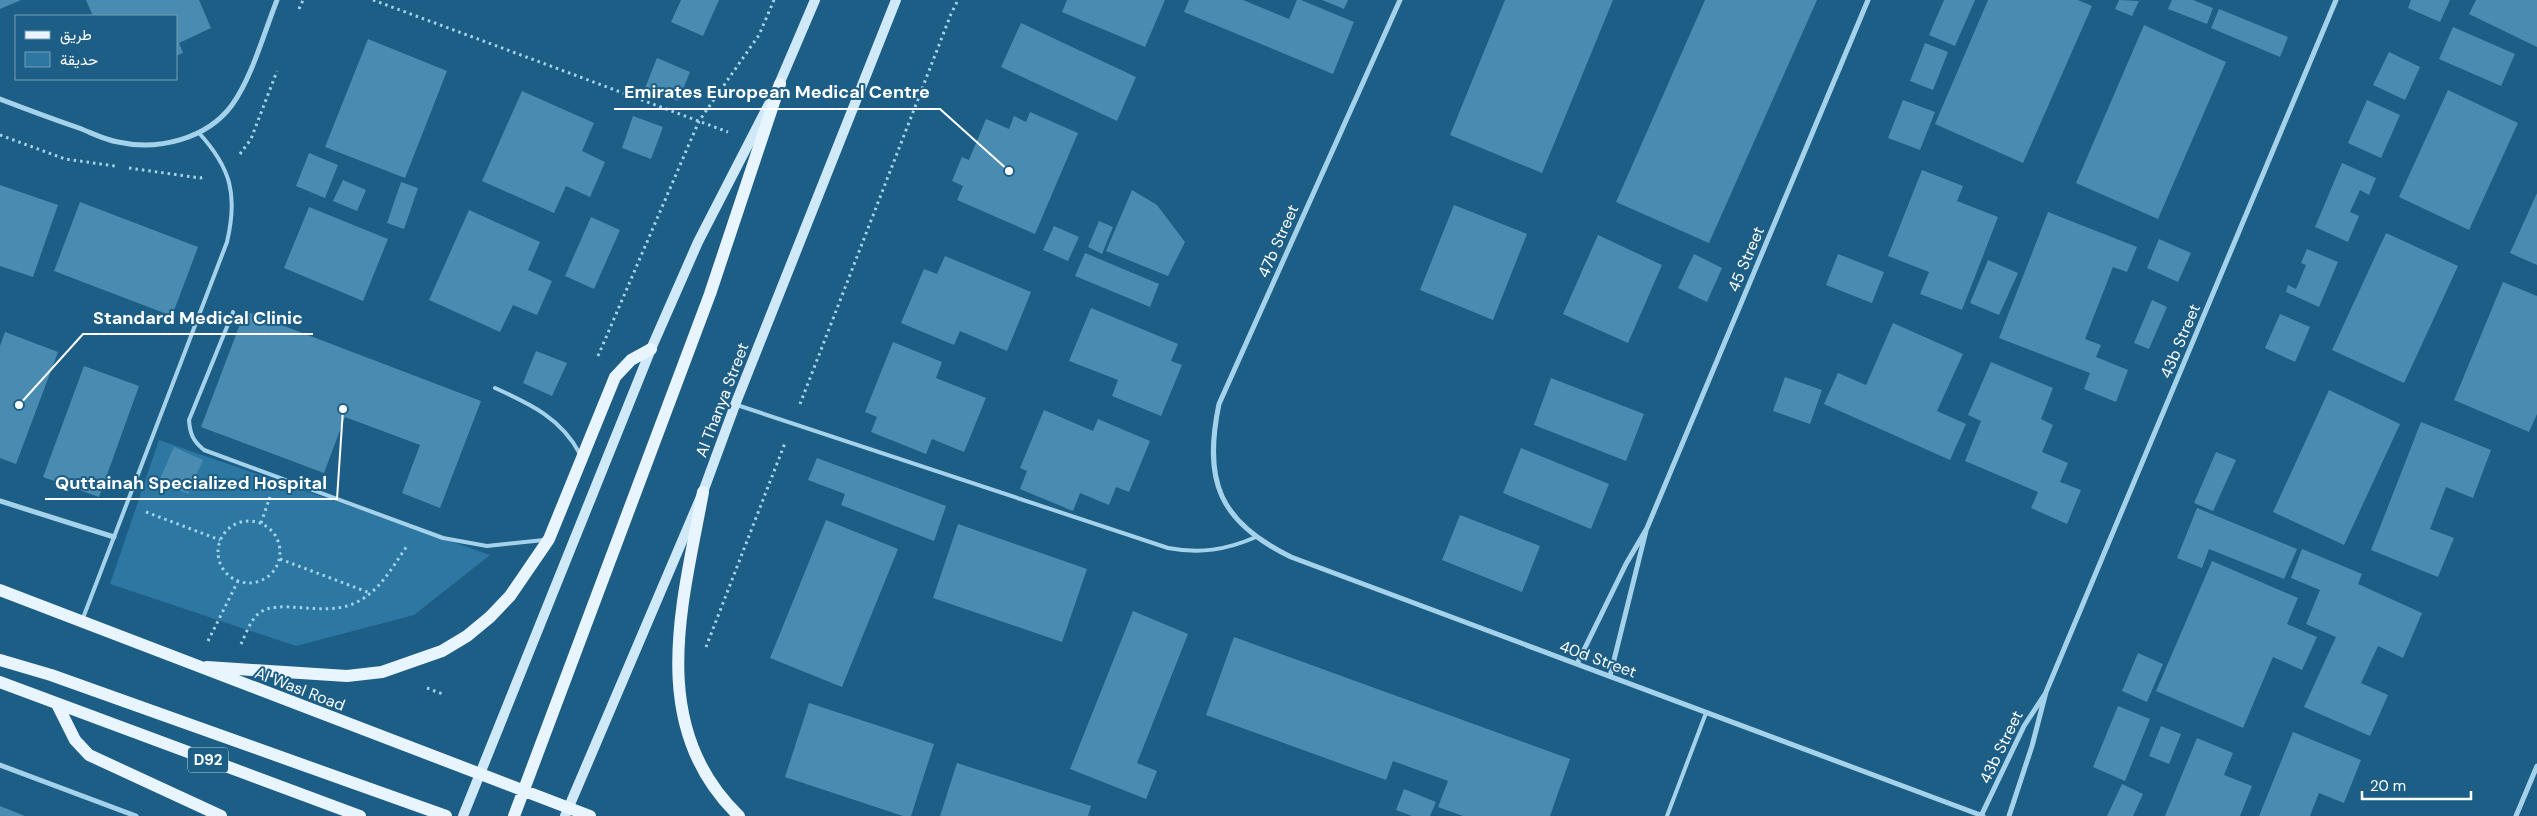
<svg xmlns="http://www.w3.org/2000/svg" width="2537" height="816" font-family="'DM Sans',Vazirmatn,sans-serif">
	<rect width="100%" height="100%" fill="#1d5e86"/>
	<path fill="#2d78a2" d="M159 440 490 555 414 615 296 646 110 584Z"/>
	<path fill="#4a8bb1" d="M0 0H21L0 9Z
		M86 0H199L211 28 179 43 183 53 176 56V16H93Z
		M681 0H719L703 36 671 22Z
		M1067 0H1165L1145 47 1062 12Z
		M1189 0H1243L1289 19 1297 0H1301L1354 22 1333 74 1184 12Z
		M1322 0H1348L1344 9Z
		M1505 0H1613L1542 173 1450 135Z
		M1705 0H1817L1709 243 1616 202Z
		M1944 0H1975L1955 46 1929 35Z
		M1988 0H2078L2092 6 2023 163 1935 124Z
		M2119 0 2139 1 2132 16 2115 9Z
		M2172 0H2193L2213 8 2207 24 2168 9Z
		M2411 0H2450L2440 22 2408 8Z
		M2476 0H2537V47L2469 14Z
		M2219 9 2288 37 2280 57 2211 28Z
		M1021 23 1136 77 1117 121 1001 67Z
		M2144 25 2226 62 2158 219 2076 183Z
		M2453 27 2515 54 2501 86 2439 59Z
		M368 39 447 71 405 178 325 147Z
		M1925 43 1948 52 1933 90 1910 81Z
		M2389 52 2420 67 2405 100 2373 85Z
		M657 58 690 72 678 101 645 88Z
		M2448 90 2518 123 2469 230 2399 197Z
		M522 91 594 123 582 151 605 162 590 197 566 186 554 213 482 181Z
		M1903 100 1935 112 1920 150 1888 138Z
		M2367 100 2400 115 2381 158 2348 143Z
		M1030 112 1078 133 1035 234 957 200 963 186 952 181 962 157 969 160 986 119 1009 129 1014 116 1026 122Z
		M633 116 663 127 651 159 622 148Z
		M309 153 338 165 325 198 296 186Z
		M2342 163 2376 178 2369 195 2360 190 2350 212 2359 216 2348 242 2315 227Z
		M1922 170 1963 186 1957 201 1998 217 1962 310 1920 294 1929 272 1888 256Z
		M343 180 366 190 357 211 333 201Z
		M401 182 418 188 404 229 387 223Z
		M0 185 58 205 33 277 0 266Z
		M1132 190 1157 205 1185 242 1168 276 1106 251Z
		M2537 193V265L2510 253Z
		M80 202 198 247 172 316 54 271Z
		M1454 205 1527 234 1493 320 1420 290Z
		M309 207 388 239 363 301 284 268Z
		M469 210 540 242 528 270 552 281 537 315 513 305 500 332 429 300Z
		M2048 212 2137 247 2127 272 2113 267 2085 339 2101 345 2096 357 2128 370 2116 402 2084 389 2090 373 1999 338Z
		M591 217 620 230 594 289 565 276Z
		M1099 221 1113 227 1102 254 1088 247Z
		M1054 226 1079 237 1068 261 1043 250Z
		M2386 233 2458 266 2404 383 2332 350Z
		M1598 235 1662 265 1628 343 1563 314Z
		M2159 239 2191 253 2178 282 2147 268Z
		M2307 249 2338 262 2319 307 2286 292 2288 285 2296 289 2306 265 2301 263Z
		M1085 253 1159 284 1150 307 1075 276Z
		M1694 254 1722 268 1707 302 1678 288Z
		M1838 254 1884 272 1872 303 1826 285Z
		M945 256 1031 292 1007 351 960 331 954 345 901 323 924 269 937 274Z
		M1988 260 2018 273 1999 315 1970 303Z
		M2503 282 2537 296V414L2529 432 2454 400Z
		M2152 300 2167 307 2149 349 2134 343Z
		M1091 308 1178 344 1171 361 1182 365 1161 416 1112 396 1118 380 1069 361Z
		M245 311 481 401 440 508 402 493 420 445 345 417 324 473 201 427Z
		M2280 314 2310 327 2295 362 2265 348Z
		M1893 323 1963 354 1937 411 1966 424 1950 460 1824 404 1838 373 1866 385Z
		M5 332 58 352 16 464 0 458V346Z
		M893 342 942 362 936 378 986 398 964 452 932 439 926 454 871 432 877 417 865 412Z
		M536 351 567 363 552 396 523 383Z
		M1991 362 2053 388 2041 419 2053 425 2042 452 2068 463 2060 482 2081 490 2067 524 2031 508 2038 492 1965 461 1981 421 1968 415Z
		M84 366 139 386 99 497 43 477Z
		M1785 377 1822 390 1810 424 1773 411Z
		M1551 378 1644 414 1626 461 1534 425Z
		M2329 390 2400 424 2344 545 2273 512Z
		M1044 410 1093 431 1098 419 1150 441 1129 492 1116 487 1109 505 1080 493 1073 511 1020 489 1027 471 1020 468Z
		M2421 422 2491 450 2473 498 2446 487 2430 529 2454 538 2438 577 2371 550Z
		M174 447 203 460 188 494 159 481Z
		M1521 448 1609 484 1591 529 1503 493Z
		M2216 452 2236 460 2213 511 2194 503Z
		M817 458 946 506 934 541 841 505 845 494 808 480Z
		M2197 508 2297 549 2284 579 2209 549 2202 568 2177 558Z
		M1460 515 1540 546 1522 592 1442 560Z
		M826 520 898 549 842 687 770 658Z
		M958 524 1087 569 1062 642 933 598Z
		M2302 549 2362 574 2358 584 2422 613 2403 658 2378 646 2361 683 2388 695 2370 736 2304 707 2336 637 2306 624 2320 590 2291 578Z
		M2212 561 2298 598 2287 624 2317 637 2302 670 2273 657 2243 728 2156 691Z
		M1133 611 1188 634 1137 763 1157 771 1146 799 1070 769Z
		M1234 637 1570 759 1550 816H1463L1438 807 1448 781 1393 761 1386 780 1206 715Z
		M2138 653 2163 664 2147 702 2122 691Z
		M809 703 934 744 911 816H903L785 777Z
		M2118 706 2150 719 2125 781 2093 767Z
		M2161 726 2181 734 2169 764 2149 756Z
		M2293 732 2361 760 2344 803 2319 793 2310 816H2259Z
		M2197 738 2233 753 2224 775 2252 786 2240 816H2165Z
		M957 763 1091 806 1088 816H940Z
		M2122 784 2143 794 2133 816H2107Z
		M1404 789 1436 802 1430 816H1412L1396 810Z
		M0 806 25 816H0Z"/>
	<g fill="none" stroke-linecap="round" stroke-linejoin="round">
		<path stroke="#a5d2eb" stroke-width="3" stroke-dasharray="2.5 4" stroke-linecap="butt" d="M373 0 728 132
			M299 9 303 0
			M0 135 65 159 115 166
			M240 154 251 139 277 71
			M129 168 200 178 204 177
			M598 356 699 121 759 35 774 0
			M800 404 951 14 958 0
			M146 512 220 540
			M218 552a31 31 0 1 1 62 0a31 31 0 1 1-62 0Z
			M261 523 270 497
			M280 559 370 593
			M208 641 238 581
			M241 644C246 634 250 621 258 614 278 596 326 620 359 601 381 589 393 566 407 546
			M706 647 785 443
			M427 688 445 695"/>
		<path stroke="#a5d2eb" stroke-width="4" d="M233 312 189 420C190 434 193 441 204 450L443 538 487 546 544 540
			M495 388C530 404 561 418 580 454
			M737 405 1168 548C1200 554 1226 550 1256 537
			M83 618 227 242C238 195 231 168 199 133
			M1667 816 1706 713"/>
		<path stroke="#a5d2eb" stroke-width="5" d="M1400 0 1219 404C1203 481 1219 522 1291 557L1983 816
			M0 99C26 109 53 119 79 128 92 133 105 140 118 142 158 151 207 139 232 105 252 77 264 33 277 0
			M0 501 114 537
			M1577 664 1626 564 1647 528 1868 0
			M1610 676 1646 531
			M0 765 136 816
			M1981 816 2024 726 2045 694
			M2009 816 2032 746 2046 692 2336 0
			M2516 816 2537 766"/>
		<path stroke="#d0e9f8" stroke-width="10" d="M777 89 815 0
			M463 816 651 349 698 242 769 104
			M565 816 703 492 735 405 896 0"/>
		<path stroke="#e9f5fe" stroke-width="12" d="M703 492C683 602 645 726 739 816
			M0 590 590 816
			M0 660 51 675 446 816
			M207 667 347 676 382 672 442 651 467 636 490 617 510 596 549 539 615 377 631 360 651 349
			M0 682 360 816
			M57 704 75 740 89 755 221 816
			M514 816 710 294 780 84"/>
	</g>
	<g text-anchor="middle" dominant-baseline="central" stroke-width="4" stroke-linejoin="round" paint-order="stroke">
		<rect fill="#1d5e86" stroke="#bbcfdb" stroke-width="1" x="188" y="747.5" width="40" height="25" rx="4"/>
		<g font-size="15" font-weight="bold" fill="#fff">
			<text x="208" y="760">D92</text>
		</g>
		<g font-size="16" fill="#fff" stroke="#1d5e86">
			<text transform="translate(1278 241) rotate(-66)">47b Street</text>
			<text transform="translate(1746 259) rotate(-67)">45 Street</text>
			<text transform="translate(2180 341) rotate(-67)">43b Street</text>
			<text transform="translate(722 400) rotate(-69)">Al Thanya Street</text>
			<text transform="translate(1598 659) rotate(20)">40d Street</text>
			<text transform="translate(300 689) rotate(21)">Al Wasl Road</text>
			<text transform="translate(2001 747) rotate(-64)">43b Street</text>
		</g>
	</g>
	<path fill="none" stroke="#fff" stroke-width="2" d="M1009 171L940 109H614M19 405L83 334H313M343 409L337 499H45"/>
	<g fill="#fff" stroke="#1d5e86" stroke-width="2">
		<circle cx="1009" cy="171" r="5"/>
		<circle cx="19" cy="405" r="5"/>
		<circle cx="343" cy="409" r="5"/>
	</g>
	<g font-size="18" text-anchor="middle" font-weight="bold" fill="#fff" stroke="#1d5e86" stroke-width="4" stroke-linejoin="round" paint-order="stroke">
		<text x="777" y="98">Emirates European Medical Centre</text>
		<text x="198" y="324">Standard Medical Clinic</text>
		<text x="191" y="489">Quttainah Specialized Hospital</text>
	</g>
	<rect x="15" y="15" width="162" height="65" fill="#1d5e86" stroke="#779eb6"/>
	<rect x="25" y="31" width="25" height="8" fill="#e9f5fe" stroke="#779eb6"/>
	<text x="60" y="40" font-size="15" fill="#ffffff">طريق</text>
	<rect x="25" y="52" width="25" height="15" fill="#2d78a2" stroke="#779eb6"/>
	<text x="60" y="65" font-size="15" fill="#ffffff">حديقة</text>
	<path d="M2362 791v8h109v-8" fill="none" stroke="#ffffff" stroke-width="2.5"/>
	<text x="2370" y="791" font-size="15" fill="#ffffff" stroke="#1d5e86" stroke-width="4" paint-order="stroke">20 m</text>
</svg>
